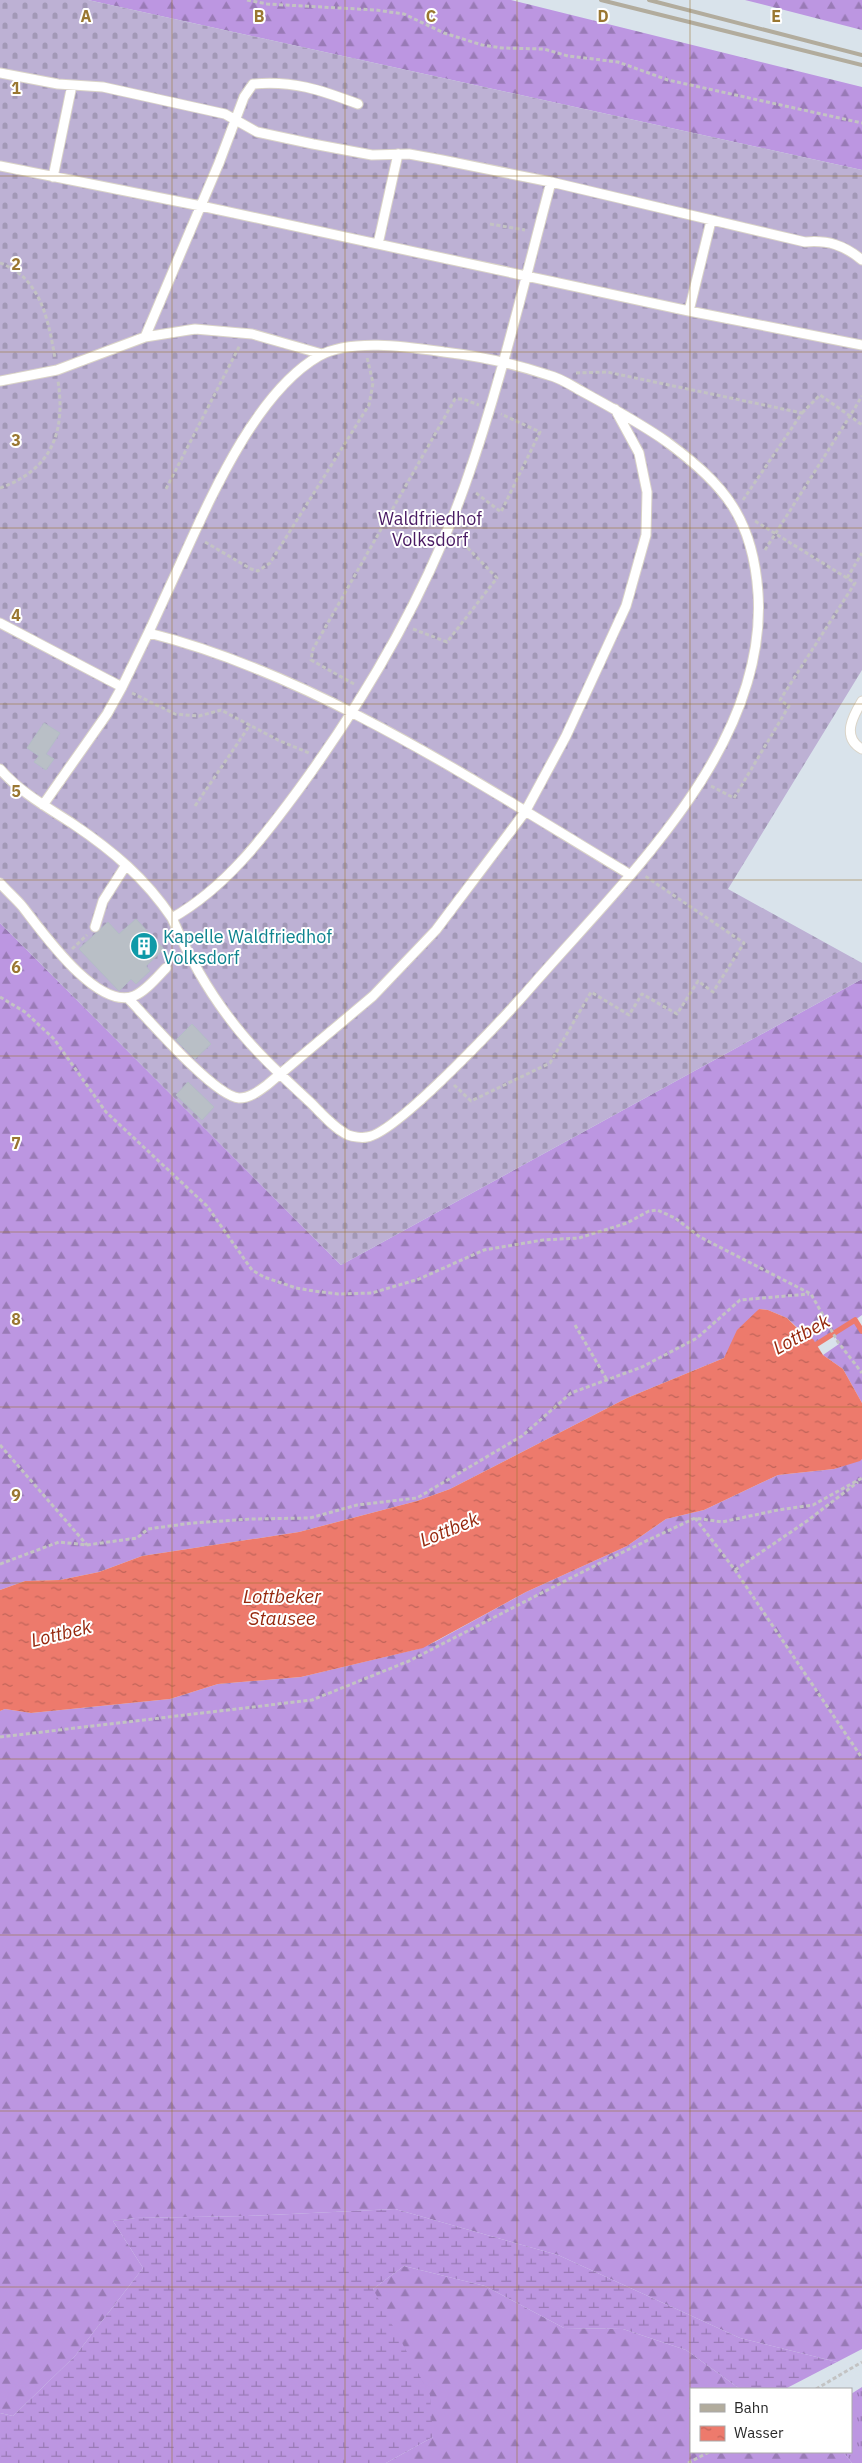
<svg xmlns="http://www.w3.org/2000/svg" width="862" height="2463" font-family="'IBM Plex Sans',sans-serif">
	<defs>
		<pattern id="grass-tufts" width="24" height="20" patternUnits="userSpaceOnUse" patternTransform="scale(1.25)"><rect width="24" height="20" fill="#bc96e1"/><path d="M3 7l-1-3M5 7V3M7 7l1-3M15 17l-1-3M17 17v-4M19 17l1-3" fill="none" stroke="#997ab6"/></pattern>
		<pattern id="forest-firs" width="22" height="20" patternUnits="userSpaceOnUse" patternTransform="scale(1.25)"><rect width="22" height="20" fill="#bc96e1"/><path d="M5 1l3.5 6h-7zM16 11l3.5 6h-7z" fill="#997ab6"/></pattern>
		<pattern id="wetland-marsh" width="20" height="14" patternUnits="userSpaceOnUse" patternTransform="scale(1.25)"><rect width="20" height="14" fill="#bc96e1"/><path d="M1 5h8M5 5V1M11 12h8M15 12V8" fill="none" stroke="#997ab6"/></pattern>
		<pattern id="cemetery-stones" width="16" height="16" patternUnits="userSpaceOnUse" patternTransform="scale(1.25)"><rect width="16" height="16" fill="#bdb1d4"/><path d="M2 7V4a2 2 0 0 1 4 0v3zM10 15v-3a2 2 0 0 1 4 0v3z" fill="#a298b6"/></pattern>
		<pattern id="water-ripples" width="26" height="14" patternUnits="userSpaceOnUse" patternTransform="scale(1.25)"><rect width="26" height="14" fill="#ed7a6c"/><path d="M2 4q2-2 4 0t4 0M15 11q2-2 4 0t4 0" fill="none" stroke="#c06459"/></pattern>
	</defs>
	<rect width="100%" height="100%" fill="#d9e3eb"/>
	<path fill="url(#grass-tufts)" d="M862 2387V2463H852L843 2452H851V2394Z"/>
	<path fill="url(#forest-firs)" d="M88 0H511L862 87V170Z
		M745 0H862V30Z
		M0 923 341 1265 862 979V1315L855 1320 862 1331V1403L843 1369 823 1355 839 1344 834 1334 847 1324 814 1343 787 1318 768 1310 759 1309 724 1358 627 1398 450 1489 417 1501 299 1532 142 1556 99 1572 60 1580 25 1581 0 1590Z
		M862 1459V2349L837 2362 740 2338 558 2255 395 2209 247 2216 135 2218 113 2221 143 2268 75 2356 13 2416 0 2413V1711L5 1709 31 1713 170 1699 218 1684 301 1677 418 1649 435 1642 526 1592 627 1546 666 1519 704 1510 778 1475 834 1469Z
		M404 2266 485 2286 564 2328 623 2329 686 2350 740 2389H691V2452H843L852 2463H386L433 2437 373 2289Z"/>
	<path fill="url(#wetland-marsh)" d="M395 2209 558 2255 740 2338 837 2362 785 2389H740L686 2350 623 2329 564 2328 485 2286 404 2266 373 2289 430 2395 433 2437 386 2463H0V2413L13 2416 75 2356 143 2268 113 2221 135 2218 247 2216Z"/>
	<path fill="url(#cemetery-stones)" d="M0 0H88L862 170V670L728 889 862 963V979L341 1265 0 923Z"/>
	<path fill="url(#water-ripples)" d="M759 1309 768 1310 787 1318 806 1337 813 1339 823 1355 843 1369 862 1403V1459L860 1461 834 1469 778 1475 704 1510 666 1519 627 1546 526 1592 423 1648 301 1677 218 1684 170 1699 31 1713 5 1709 0 1711V1590L25 1581 60 1580 99 1572 142 1556 299 1532 417 1501 450 1489 627 1398 724 1358 737 1330Z"/>
	<g fill="none" stroke-linecap="round" stroke-linejoin="round">
		<path stroke="#ed7a6c" stroke-width="5.5" d="M809 1349 855 1320 862 1331"/>
	</g>
	<path fill="#b9bfc6" stroke="#b3bdc6" d="M44 723 60 733 46 754 54 759 46 770 34 762 39 756 27 748Z
		M136 919 164 949 146 966 150 971 136 984 131 979 119 991 79 949 108 922 119 934Z
		M192 1024 211 1044 195 1059 176 1040Z
		M188 1082 214 1107 202 1120 176 1095Z"/>
	<g fill="none" stroke-linecap="round" stroke-linejoin="round">
		<g stroke="#dad4c8" stroke-width="11">
			<path id="service" d="M0 73 58 84 103 87 225 114 257 132 313 144 372 155 409 154 442 160 551 182 805 242C828 240 844 245 862 260
				M0 166 201 206 689 311 862 345
				M53 177 72 85
				M378 244 398 154
				M689 311 711 221
				M145 337 219 163 244 97 253 84C292 80 321 90 358 104
				M0 381 57 370 145 337 195 329 252 334 322 354
				M0 623 122 687
				M149 633C319 676 480 785 629 874
				M862 701C853 716 841 737 862 749
				M0 769C21 793 47 807 73 824 113 851 145 878 172 918
				M43 805 107 714 122 687C141 649 159 611 176 573 207 506 253 394 319 356 351 338 409 347 444 352 478 356 515 364 548 375 561 378 572 386 583 392 612 408 640 423 667 442 725 485 753 519 758 593 768 745 629 875 537 980 513 1008 397 1134 367 1137 362 1138 353 1137 348 1135 334 1128 322 1114 311 1103 283 1077 253 1050 230 1019 207 989 187 953 172 918 225 888 263 838 299 789 367 696 426 594 465 485 500 386 524 283 551 182
				M0 883C7 891 15 898 22 906 41 930 97 1011 134 996 146 991 157 977 166 968
				M95 927 103 901 126 865
				M128 998C147 1018 215 1097 239 1098 250 1098 259 1091 267 1085L373 996 436 930 525 812 566 736 626 606 646 535 647 492 639 453 615 409"/>
		</g>
		<path stroke="#c3c3c3" stroke-width="3" stroke-dasharray="4 2.5" stroke-linecap="butt" d="M247 0 267 4 376 10 404 14 444 33 482 45 502 48 544 49 568 56 618 62 668 80 862 123
			M490 224 525 230
			M0 263C41 278 48 319 55 358
			M576 373 607 372 802 413 743 500
			M802 413 820 395 850 416 862 396
			M0 488C51 470 66 433 58 381
			M166 489 240 345
			M476 493 501 512 540 432 501 414
			M205 542 251 569 258 571 270 563 369 405 373 383 367 357
			M765 550 850 416 862 425
			M847 578 862 553
			M413 629 447 642 497 578 458 538
			M354 684 311 660 313 649 455 399H463L479 405
			M132 693 175 714 199 716 221 710 278 740 309 753
			M711 786 734 798 789 706 780 700 855 583 755 521
			M195 806 250 725
			M72 949 87 935
			M0 997 25 1012 54 1039 106 1112 207 1206 252 1270 264 1277 296 1288 314 1291 338 1294 372 1293 419 1279 484 1250 543 1240 579 1238 627 1223 649 1211 657 1210 675 1218 700 1237 811 1294 838 1342 862 1373
			M454 1085 471 1101 550 1063 591 992 629 1015 642 994 677 1014 698 981 713 992 744 943 645 876
			M575 1325 607 1380
			M0 1445 87 1545
			M695 1518 735 1570 862 1758
			M0 1564 59 1542 87 1545 137 1538 148 1529 192 1523 251 1519 310 1518 357 1505 417 1498 522 1436 571 1393 642 1367 697 1338 740 1300 809 1294
			M735 1570 807 1521 858 1482
			M0 1737 312 1700 409 1661 604 1561 695 1518 722 1522 778 1510 813 1505 862 1478
			M816 2389 862 2362
			M688 2463 709 2452"/>
		<use href="#service" stroke="#fff" stroke-width="9"/>
		<path stroke="#b2ac9d" stroke-width="4" d="M601 0 862 65
			M649 0 862 55"/>
	</g>
	<path fill="none" stroke="#9a7731" stroke-width="1" stroke-opacity="0.55" d="M172 0V2463M345 0V2463M517 0V2463M690 0V2463M0 176H862M0 352H862M0 528H862M0 704H862M0 880H862M0 1056H862M0 1232H862M0 1407H862M0 1583H862M0 1759H862M0 1935H862M0 2111H862M0 2287H862"/>
	<defs>
		<g id="building-disc" transform="scale(1.4375)"><circle r="9.5" fill="#0f9aa8" stroke="#fff"/><path d="M-4-6H4V6H1V3H-1V6H-4ZM-2.5-4.3h1.7v1.8h-1.7ZM.8-4.3h1.7v1.8H.8ZM-2.5-1h1.7V.8h-1.7ZM.8-1h1.7V.8H.8Z" fill="#fff"/></g>
	</defs>
	<g fill-rule="evenodd">
		<use href="#building-disc" x="144" y="946"/>
	</g>
	<g text-anchor="middle" dominant-baseline="central" stroke-width="4" stroke-linejoin="round" paint-order="stroke">
		<g font-size="18" fill="#491a63" stroke="#fff">
			<text x="430" y="518">Waldfriedhof<tspan x="430" dy="21">Volksdorf</tspan></text>
		</g>
		<g font-size="18" fill="#0d838f" stroke="#fff" text-anchor="start">
			<text x="163" y="936">Kapelle Waldfriedhof<tspan x="163" dy="21">Volksdorf</tspan></text>
		</g>
		<g font-size="19" font-style="italic" fill="#96280e" stroke="#fff">
			<text transform="translate(801 1334) rotate(-29)">Lottbek</text>
			<text transform="translate(449 1529) rotate(-22)">Lottbek</text>
			<text x="282" y="1596">Lottbeker<tspan x="282" dy="22">Stausee</tspan></text>
			<text transform="translate(61 1633) rotate(-14)">Lottbek</text>
		</g>
	</g>
	<g font-size="16" text-anchor="middle" font-weight="bold" fill="#9a7731" stroke="#fff" stroke-width="4" stroke-linejoin="round" paint-order="stroke">
		<text x="86" y="22">A</text>
		<text x="259" y="22">B</text>
		<text x="431" y="22">C</text>
		<text x="603" y="22">D</text>
		<text x="776" y="22">E</text>
		<text x="16" y="94">1</text>
		<text x="16" y="270">2</text>
		<text x="16" y="446">3</text>
		<text x="16" y="621">4</text>
		<text x="16" y="797">5</text>
		<text x="16" y="973">6</text>
		<text x="16" y="1149">7</text>
		<text x="16" y="1325">8</text>
		<text x="16" y="1501">9</text>
	</g>
	<rect x="690" y="2388" width="162" height="65" fill="#ffffff" stroke="#a9a9a9"/>
	<rect x="700" y="2404" width="25" height="8" fill="#b2ac9d" stroke="#a9a9a9"/>
	<text x="734" y="2413" font-size="15" fill="#282828">Bahn</text>
	<rect x="700" y="2426" width="25" height="15" fill="url(#water-ripples)" stroke="#a9a9a9"/>
	<text x="734" y="2438" font-size="15" fill="#282828">Wasser</text>
</svg>
